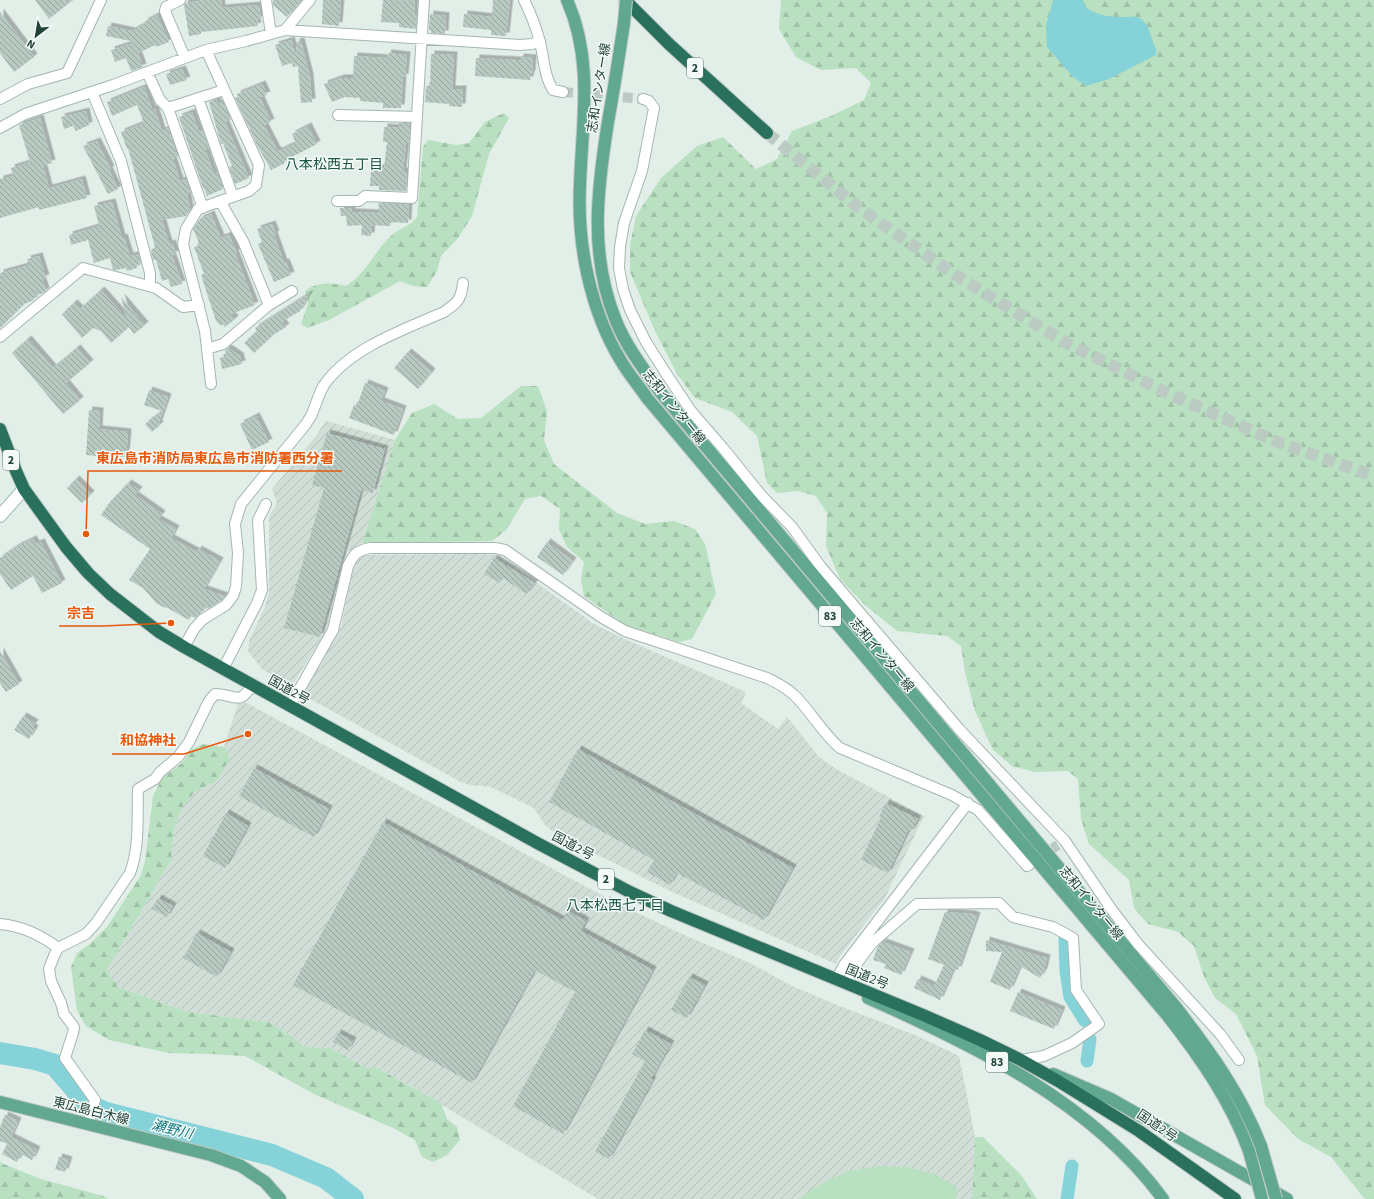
<svg xmlns="http://www.w3.org/2000/svg" width="1374" height="1199" font-family="'Source Sans 3','Noto Sans JP',sans-serif">
	<defs>
		<pattern id="industrial-furrows" width="10" height="10" patternUnits="userSpaceOnUse"><rect width="10" height="10" fill="#d0ded7"/><path d="M-1 1l2-2M0 10L10 0M9 11l2-2" fill="none" stroke="#b2c0b9"/></pattern>
		<pattern id="forest-firs" width="22" height="20" patternUnits="userSpaceOnUse"><rect width="22" height="20" fill="#b9e1c1"/><path d="M5 1l3.5 6h-7zM16 11l3.5 6h-7z" fill="#9fc2a6"/></pattern>
		<pattern id="building-back-hatch" width="6" height="6" patternUnits="userSpaceOnUse"><rect width="6" height="6" fill="#b7c9c1"/><path d="M-1 5l2 2M0 0l6 6M5-1l2 2" fill="none" stroke="#94a59e"/></pattern>
		<filter id="shadow"><feDropShadow dx="3.5" dy="-3.5" stdDeviation="0" flood-color="#0004"/></filter>
	</defs>
	<rect width="100%" height="100%" fill="#e2eee8"/>
	<path fill="url(#industrial-furrows)" d="M326 421 395 440 362 543 347 552 327 629 291 687 262 669 248 651 249 641 265 607 269 591V516L277 503 272 489 315 437Z
		M476 554 496 555 509 563 594 624 618 636 746 692 741 703 778 729 787 717 819 757 836 769 924 816 885 898 839 957 836 964 670 891 558 835 546 826 534 808 491 787 471 785 461 782 303 695 341 627 353 569 358 560 365 555Z
		M245 702 566 876 622 906 691 938 750 963 790 985 832 1003 915 1035 959 1056 975 1137 972 1199H598L414 1088 375 1067 366 1068 330 1048 305 1047 290 1035 268 1022 188 1012 118 987 107 970 171 860 174 831 182 807 195 792 217 781 229 758 224 747 238 704Z"/>
	<path fill="url(#forest-firs)" d="M781 0H1374V1199H1366L1363 1197 1331 1157 1298 1139 1265 1105 1257 1056 1236 1014 1215 998 1204 977 1194 946 1178 932 1148 924 1134 908 1129 880 1089 844 1081 819 1078 779 1068 771 1034 772 1012 766 993 750 975 711 965 672 961 646 947 636 897 631 866 606 840 579 826 546 827 513 816 496 798 491 777 493 767 483 757 436 732 412 695 398 677 374 655 331 630 272V245L636 216 661 178 697 146 723 137 756 169 777 159 792 131 831 116 864 100 871 83 856 68 821 70 796 57 779 29Z
		M504 113 509 118 489 154 472 216 458 238 441 256 437 271 427 287 413 286 400 281 329 320 307 328 301 324 308 303 305 291C316 282 332 282 346 286 365 275 375 250 392 235 400 227 410 227 417 217L423 147 428 140 457 145 469 143 485 122Z
		M521 386H538L547 411 544 440 554 464 617 513 645 524 674 521 695 529 705 544 716 594 692 639 679 642 625 625 584 596 581 579 584 562 567 547 559 529 560 509 541 496 525 499 506 530 492 541 362 543 395 440 412 413 434 404 458 419 481 418Z
		M204 744 224 747 230 758 217 781 195 792 182 807 174 831 171 860 107 970 118 987 188 1012 268 1022 290 1035 305 1047 330 1048 366 1068 375 1067 441 1103 447 1119 457 1127 460 1140 447 1155 433 1162 422 1157 415 1140 393 1128 314 1094 245 1056 211 1054 168 1053 109 1040 86 1026 77 1011 71 967 77 953 91 943 107 927 141 875 145 861 153 796 162 778 182 763 192 749Z
		M975 1137H983L1021 1175 1037 1199H972Z
		M0 1160 1 1163 41 1179 103 1196 108 1199H0Z"/>
	<path fill="#b9e1c1" d="M881 1166 908 1167 934 1174 957 1187 956 1199H798L822 1183 848 1171Z"/>
	<path fill="#85d2d9" d="M1053 0H1083C1084 13 1105 16 1116 17 1123 18 1135 15 1141 19 1150 25 1151 40 1156 49V55L1109 79 1086 86 1073 77 1047 47 1046 26Z"/>
	<g fill="none" stroke-linecap="round" stroke-linejoin="round">
		<path stroke="#85d2d9" stroke-width="13" d="M1065 939 1066 971 1070 997 1085 1021
			M1087 1061 1090 1039
			M1067 1199 1072 1166"/>
		<path stroke="#85d2d9" stroke-width="22" d="M0 1053 35 1059 55 1065 73 1086 88 1105 106 1113 272 1155 326 1178 353 1199"/>
	</g>
	<path fill="url(#building-back-hatch)" filter="url(#shadow)" d="M35 0H73L49 19Z
		M205 0H221L222 8 259 5 261 19 257 20 258 26 201 32V34L189 36 184 5 186 3Z
		M273 0H302L287 17 273 5Z
		M323 0H341L339 26 322 24Z
		M383 0 415 1 414 13H417L416 29 399 27V23L381 22Z
		M493 0H510L506 36 491 35V30L463 27 464 14 492 17Z
		M0 12 34 57 14 72 0 53Z
		M430 14 446 16 445 34 431 33V30H429Z
		M157 15 169 42 156 47 155 45 138 53 143 67 131 71 126 58 115 62 111 50 136 42 106 36 108 26 132 31 145 24 144 22Z
		M291 40 296 56H297L296 42 301 41 310 77 312 102 301 103 298 66 293 67 292 63 282 66 275 45Z
		M388 53 407 55 405 77H403L401 108H383V103L360 101V98L345 97 332 102 324 84 341 78H353L354 56 387 58Z
		M431 54 454 55 452 89H463L462 107 449 106V104L425 102 426 86H430Z
		M520 57 533 58 532 74H531L530 80 475 76 476 58 516 60H520Z
		M182 69 187 80 170 85 166 74Z
		M262 84 267 95 260 97 271 122 264 125 277 150 279 151 296 143 292 134 308 126 317 144 284 161 285 163 271 170 257 145 235 98 238 97 237 94Z
		M144 87 152 109H155L162 131 168 128 178 158 173 159 180 181 186 179 190 192 187 193 190 209 186 216 162 220 169 244 172 243 176 254 172 255 182 284 171 287 168 279 162 281 156 260H153L151 250 155 247 128 148 127 149 121 132 144 123 137 105 112 116 107 102Z
		M216 99 218 104 223 102 231 120 225 122 249 178 235 184 229 167 232 166 223 143 221 144 209 102Z
		M86 111 89 125 76 131 73 126 64 129 61 117Z
		M192 112 199 132 203 130 209 148 205 149 213 172H217L223 189 207 196 204 188H203L179 117Z
		M40 118 52 163 43 165 49 188 82 179 87 198 39 210V207L0 218V179L13 176 11 168 30 162 19 125Z
		M399 123H410L409 144H406L403 171H407L406 191 379 190V186H370L371 168H384L387 142H383L384 127 399 128Z
		M97 141 111 169 109 170 118 189 108 194 83 146Z
		M112 202 122 238 124 237 130 256 138 254 141 263 137 265V268L127 271 126 268 116 270H113L110 258 94 263 88 240 71 245 69 235 99 226 94 206Z
		M379 203 409 205 408 223 391 222 390 226 372 225 371 236 361 235 362 225 347 226 346 216H341L340 208H352V212L378 213Z
		M211 214 221 238 229 235 237 253H235L255 305 231 314 235 319 225 327 223 324 221 326 216 321 201 275 204 274 194 247 200 245 193 229 200 219Z
		M272 224 276 234 274 235 284 263 286 262 291 275 274 282 258 244 262 242 257 229Z
		M39 256 46 278 42 279 46 291 43 293 33 296 34 300 24 304 0 328V273L29 265 27 259Z
		M101 290 127 319 121 297 145 325 134 334 129 327 111 343 101 331 93 328 82 338 62 314 74 303 80 309Z
		M310 293 300 311 282 322 286 327 273 335 254 353 244 343 257 331 255 328Z
		M28 339 53 368 77 348 90 363 66 383 80 400 63 414 12 353Z
		M228 348 240 356 242 364 222 369 220 358 227 356 225 350Z
		M408 352 432 372 418 389 394 368Z
		M365 383 385 391 381 401 403 409 394 435 349 418 354 405 357 406Z
		M149 390 168 397 159 423 160 425 152 432 145 424 162 411 144 405Z
		M89 410 100 411 99 429 128 432 126 457 98 455V456L86 455Z
		M256 416 269 442 252 450 240 424Z
		M327 433 385 449 373 493 361 490 320 637 284 628 324 488 312 485Z
		M76 479 91 494 82 503 67 488Z
		M128 483 139 490 135 495 162 514 158 519 176 529 171 538 197 552 198 549 220 561 204 589 225 596 222 600 208 609 205 607 201 613 195 618 191 616 189 620 166 607 165 608 156 603 143 588 129 580 150 549 101 515 110 502Z
		M33 539 36 544 41 542 62 583 42 593 33 576 11 590 0 574V558L18 546Z
		M547 542 573 561 563 575 537 557Z
		M494 558 535 583 526 594 503 578 500 583 484 574Z
		M0 651 19 684 6 692 0 683Z
		M23 716 35 723 32 727 35 729 29 739 14 730Z
		M578 749 793 868 764 920 677 873 670 885 647 872 654 860 549 802Z
		M254 768 329 809 314 837 239 796Z
		M886 803 918 819 911 832 908 831 888 873 861 860 881 818 879 817Z
		M226 813 248 826 225 868 203 856Z
		M383 822 562 920 568 911 586 921 581 931 653 970 563 1134 513 1106 575 992 535 970 472 1083 293 985Z
		M158 898 173 906 167 917 152 909Z
		M606 900 615 905 610 914 601 909Z
		M945 912 972 914 977 916 958 970 954 968 940 1000 914 988 918 979 934 986 944 965 928 959Z
		M197 933 231 952 217 977 183 958Z
		M986 940 1047 958 1044 971 1040 978 1020 966 1010 990 990 982 1002 952 986 951Z
		M883 942 911 952 901 975 884 968 886 964 873 960 878 946Z
		M689 977 705 985 687 1018 671 1010Z
		M1018 992 1062 1010 1054 1029 1010 1011Z
		M645 1030 671 1044 651 1079 653 1080 609 1159 595 1152 645 1061 632 1054Z
		M338 1033 353 1041 348 1050 333 1042Z
		M5 1115 18 1121 11 1137 37 1150 32 1160 21 1154 17 1162 2 1154 7 1144 0 1141V1127Z
		M59 1157 69 1160 65 1172 55 1169Z"/>
	<g fill="none" stroke-linecap="round" stroke-linejoin="round">
		<path stroke="#bbcbc4" stroke-width="10" stroke-dasharray="10 5" stroke-linecap="butt" d="M563 92 643 99
			M1040 857 1058 845"/>
		<path stroke="#bbcbc4" stroke-width="12" stroke-dasharray="12 6" stroke-linecap="butt" d="M767 133 859 208 960 278 1063 341 1167 393 1275 441 1374 476"/>
		<g stroke="#a4b7af" stroke-width="12">
			<path id="street" d="M180 0 166 7 165 11 185 58
				M266 0 271 34
				M524 0C531 14 536 27 540 42 544 58 544 76 553 90L563 92
				M285 30 520 45 532 44 540 41
				M206 50 259 165 256 185 249 191 198 209 186 229 183 244 205 331 211 384
				M147 72 160 100 168 108 224 90
				M92 92 121 161 150 273V286
				M198 98 233 197
				M0 99 28 84 67 73 101 0
				M643 99 649 101 654 108 642 171 624 223 620 247 619 268 623 289 630 310 646 342 667 375 691 411 723 448 761 495 792 527 821 567 960 730 1065 841 1112 910 1138 944 1220 1034 1239 1060
				M168 108 203 208
				M338 115 417 117
				M0 128 25 114 113 85 206 50 246 41 285 30 310 0
				M220 201 243 241 269 305
				M337 201H359L365 196 412 198 424 0
				M0 337 83 268 156 288 183 307 199 305
				M207 349 223 344 269 305 292 291
				M184 647 194 629 202 620 226 605 233 596 236 587 238 553 235 524 241 504 306 424C308 420 312 416 313 411 317 402 319 393 324 385 350 348 403 330 444 312 458 302 461 300 463 283
				M223 669 257 603 262 590 258 520 266 504
				M290 706 333 630 348 566C354 554 356 551 370 548H495L505 550 601 617 625 631 767 678C777 683 786 687 794 695 811 711 822 733 840 748L952 795 978 810 1027 866 1029 865
				M0 924C21 926 41 935 58 948
				M836 980 844 965 968 803
				M847 985 855 966 872 943 917 904 999 903 1013 917 1053 927 1073 938 1076 990 1099 1024 1072 1043 1044 1056 1021 1060
				M88 1125 95 1100 65 1058 73 1033 74 1027 64 1014 61 1003 51 981 49 969 54 956 58 948 86 934 96 923 130 873C140 847 137 816 138 789L155 779 160 772 178 757 189 742 209 701 215 694C235 694 239 707 252 685"/>
		</g>
		<g stroke="#9fbbaf" stroke-width="14">
			<path id="secondary" d="M0 516 24 489"/>
		</g>
		<g stroke="#c1cac7" stroke-width="14">
			<path id="primary" d="M567 0C594 61 582 122 580 185 577 244 590 310 621 361 628 373 638 385 647 398L1167 1015C1200 1057 1230 1100 1249 1151
				M624 23C619 56 614 89 608 122 597 191 589 255 616 321 627 348 645 371 661 393L1175 1006C1209 1050 1241 1094 1261 1146
				M868 998C974 1045 1093 1103 1163 1199
				M1053 1074 1111 1099 1287 1199
				M0 1102 211 1155 241 1166 265 1182 280 1199"/>
		</g>
		<g stroke="#c1cac7" stroke-width="14">
			<path id="highway" d="M625 0 669 44 767 133
				M0 429 16 471 24 489 66 547 88 573 110 594 159 632 184 647 539 844 630 892 671 911 923 1015 980 1040 1021 1060 1058 1081 1139 1131 1235 1199"/>
		</g>
		<use href="#street" stroke="#fff" stroke-width="10"/>
		<use href="#secondary" stroke="#fff" stroke-width="12"/>
		<use href="#primary" stroke="#62a891" stroke-width="12"/>
		<use href="#highway" stroke="#29715d" stroke-width="12"/>
		<g stroke="#c1cac7" stroke-width="14" stroke-linecap="butt">
			<path id="primary-bridge" d="M624 23 626 0
				M1261 1146 1276 1199
				M1249 1151 1262 1199"/>
		</g>
		<use href="#primary-bridge" stroke="#62a891" stroke-width="12"/>
	</g>
	<g text-anchor="middle" dominant-baseline="central" stroke-width="3" stroke-linejoin="round" paint-order="stroke">
		<g fill="#f4faf6" stroke="#607870" stroke-width="1">
			<rect x="687" y="58" width="16" height="20" rx="3"/>
			<rect x="3" y="450" width="16" height="20" rx="3"/>
			<rect x="819" y="606" width="22" height="20" rx="3"/>
			<rect x="598" y="869" width="16" height="20" rx="3"/>
			<rect x="986" y="1052" width="22" height="20" rx="3"/>
		</g>
		<g font-size="12" font-weight="bold" fill="#204136">
			<text x="695" y="68">2</text>
			<text x="11" y="460">2</text>
			<text x="830" y="616">83</text>
			<text x="606" y="879">2</text>
			<text x="997" y="1062">83</text>
		</g>
		<g font-size="13" fill="#204136" stroke="#f4faf6">
			<text transform="translate(599 88) rotate(-81)">志和インター線</text>
			<text transform="translate(674 407) rotate(51)">志和インター線</text>
			<text transform="translate(882 655) rotate(50)">志和インター線</text>
			<text transform="translate(289 690) rotate(29)">国道2号</text>
			<text transform="translate(573 846) rotate(28)">国道2号</text>
			<text transform="translate(1091 903) rotate(50)">志和インター線</text>
			<text transform="translate(867 977) rotate(22)">国道2号</text>
			<text transform="translate(91 1111) rotate(14)">東広島白木線</text>
			<text transform="translate(1157 1126) rotate(34)">国道2号</text>
		</g>
		<g font-size="14" fill="#1a5643" stroke="#f4faf6">
			<text x="334" y="165">八本松西五丁目</text>
			<text x="615" y="906">八本松西七丁目</text>
		</g>
		<g font-size="14" font-style="italic" fill="#137a84" stroke="#f4faf6">
			<text transform="translate(172 1130) rotate(14)">瀬野川</text>
		</g>
	</g>
	<path fill="none" stroke="#e8590c" stroke-width="1.5" d="M86 534L88 471H342M171 623L103 626H59M248 734L184 754H112"/>
	<g fill="#e8590c" stroke="#f4faf6" stroke-width="1.5">
		<circle cx="86" cy="534" r="4"/>
		<circle cx="171" cy="623" r="4"/>
		<circle cx="248" cy="734" r="4"/>
	</g>
	<g font-size="14" text-anchor="middle" font-weight="bold" fill="#e8590c" stroke="#f4faf6" stroke-width="3" stroke-linejoin="round" paint-order="stroke">
		<text x="215" y="463">東広島市消防局東広島市消防署西分署</text>
		<text x="81" y="618">宗吉</text>
		<text x="148" y="745">和協神社</text>
	</g>
	<g transform="translate(36 36) rotate(211)" stroke="#f4faf6" stroke-width="3" paint-order="stroke">
	<path d="M0-3L7 15L0 10L-7 15Z" fill="#204136"/>
	<text y="-6" font-size="11" font-weight="bold" text-anchor="middle" fill="#204136">N</text>
	</g>
</svg>
